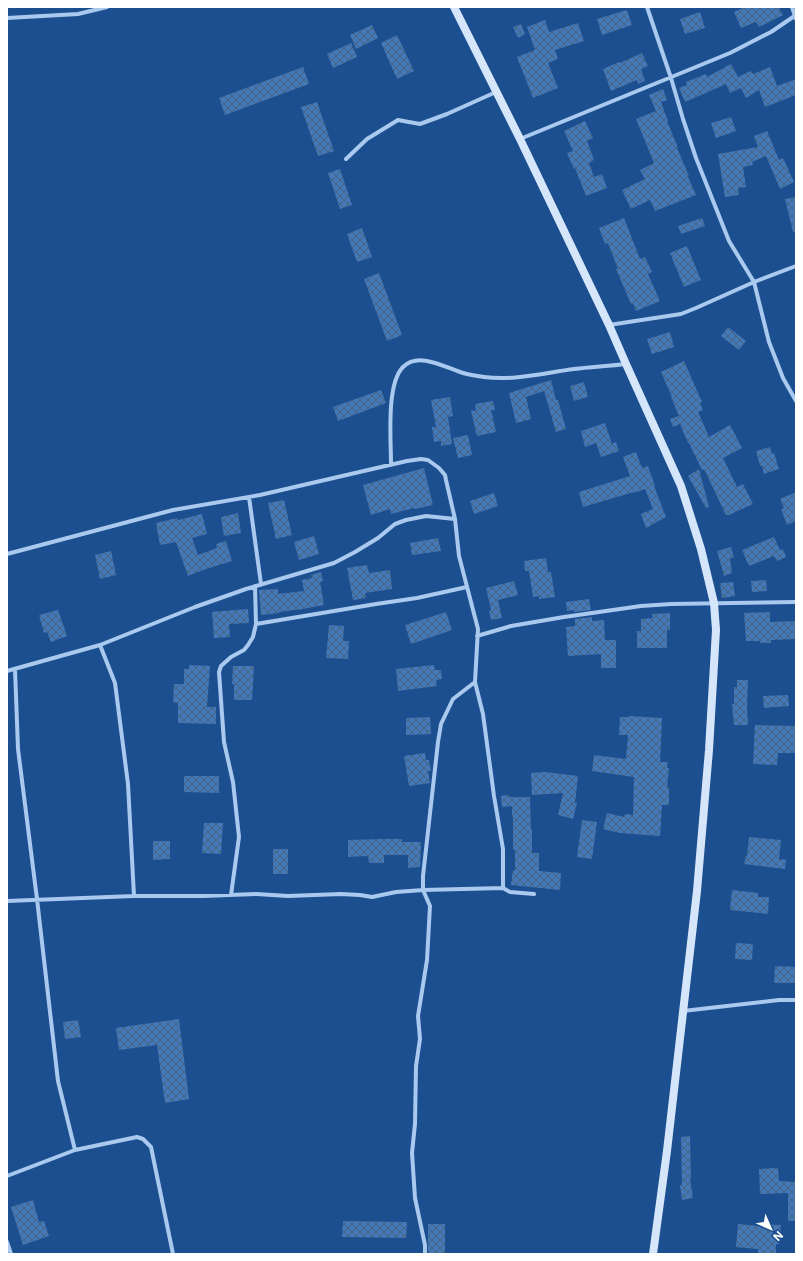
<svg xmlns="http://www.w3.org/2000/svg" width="803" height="1261" font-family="Inter,sans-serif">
	<defs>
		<pattern id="building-cross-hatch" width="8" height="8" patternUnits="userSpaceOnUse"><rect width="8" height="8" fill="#4478b7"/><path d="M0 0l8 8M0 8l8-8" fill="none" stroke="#486282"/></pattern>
	</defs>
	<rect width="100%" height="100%" fill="#1b4f8f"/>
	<path fill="url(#building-cross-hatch)" d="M745 7H778L783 15 759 27 756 22 741 28 734 12Z
		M627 10 632 25 602 35 597 19Z
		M700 12 705 28 685 34 680 19Z
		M545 20 549 32 578 23 584 41 555 50 558 59 548 63 558 88 533 98 517 57 535 50 527 27Z
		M521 24 525 34 518 38 513 27Z
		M372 25 378 38 356 49 350 35Z
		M397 35 414 71 397 79 381 43Z
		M351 43 357 57 333 68 327 54Z
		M642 53 648 66 641 69 645 81 638 84 637 80 611 91 603 69 619 62 620 63Z
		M731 64 738 77 751 71 753 74 770 67 777 86 796 79V95L765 107 759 90 746 98 741 88 730 93 726 84 685 102 679 88 687 85 686 82 706 74 707 77Z
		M303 67 309 84 225 115 219 98Z
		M663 89 667 100 661 102 668 121H667L678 148H677L689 176 688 177 696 195 655 211 650 200 631 209 622 190 645 179 640 170 654 163 636 119 656 111 649 95Z
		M317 102 334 151 318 156 301 107Z
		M731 117 736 131 716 138 711 123Z
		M585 121 593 138 587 141 594 160 589 163 594 177 602 174 607 188 586 196 575 168 574 169 567 153 573 151 564 131Z
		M767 131 779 160 783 158 794 182 780 189 766 156 752 162 753 165 743 167 746 187 738 188 739 195 725 197 718 154 758 147 754 136Z
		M340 169 352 205 340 209 328 173Z
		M796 197V232H793L785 199Z
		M624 218 640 259 645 257 652 272 648 274 660 301 636 311 633 303 631 304 616 269H618L608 243 605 244 599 228Z
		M702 218 705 226 681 234 678 226Z
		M362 228 372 257 357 262 347 234Z
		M687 246 701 280 684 287 670 253Z
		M379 273 402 335 387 341 364 279Z
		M728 327 746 341 739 350 721 336Z
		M670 332 674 347 652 354 647 339Z
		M684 361 702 402 700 403 703 410 698 412 709 437 730 425 742 448 723 458 737 487 743 484 753 504 729 515H726L704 469 702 470 689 443H688L680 424 673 427 670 419 679 416 671 397H672L661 372Z
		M551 380 556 400H558L566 429 556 432 544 391 526 397 531 419 516 423 509 393Z
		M584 382 588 397 574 401 570 386Z
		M381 390 386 403 338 421 333 407Z
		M450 397 453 416 448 417 452 444 441 446V441L434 442 432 427H436L431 400Z
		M493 401 495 410H491L496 432 477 436 471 411 476 410 475 404Z
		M605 423 612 444 616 442 619 451 601 457 596 443 585 447 581 431Z
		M468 435 472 455 458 458 453 438Z
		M770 447 772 454 774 453 779 469 764 474 762 466H760L756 451Z
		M636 452 642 468 648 466 655 486H654L666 517 646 528 641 514 653 509 645 489 634 493V492L583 507 579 492 630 476 623 457Z
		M424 468 433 505 415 509 414 508 391 514 390 509 371 515 363 485Z
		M699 469 709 507 706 508 688 476Z
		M796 492V521L787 525 781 509 784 508 780 499Z
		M494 493 498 506 474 514 470 501Z
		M284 500 292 535 276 539 268 503Z
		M238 513 241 533 224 536 221 517Z
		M202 514 207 534 192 538 198 555 217 548 216 544 226 541 232 561 203 570 188 576 176 542 160 545 156 523 177 518 178 520Z
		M314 536 319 554 299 560 294 542Z
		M774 537 780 550 783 549 786 557 777 561 774 556 749 566 742 550Z
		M438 538 441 551 412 555 410 543Z
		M731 547 734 557 730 559 732 573 724 576 717 551Z
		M111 551 116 575 100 579 95 555Z
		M546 558 548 572H551L555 597 539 599V596L533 597 529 571H525L524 561Z
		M367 565 369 573 390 570 392 589 365 593 366 598 353 600 347 568Z
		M321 572 323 581 320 582 324 605 303 609 279 612V613L261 615 259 590 278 589V594L304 591 302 580 312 578 311 575Z
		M766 580 767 591 752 592 751 581Z
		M514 581 518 595 498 600 502 618 491 620 489 611 491 610 486 588Z
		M733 582 735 596 722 598 720 583Z
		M589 599 591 610 574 612V610L567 611 566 602Z
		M248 609 249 623 229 624 230 637 214 638 212 612Z
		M58 610 67 636 51 642 47 632 44 633 39 615Z
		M446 612 452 630 411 644 405 625Z
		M770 612V622L796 621V639L771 640V643H760V641H746L744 613Z
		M670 613V630H667V648H637V631H641V619L653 618 652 614Z
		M592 617V621L604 620 605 640H616V668H601V654L568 656 566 627 575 626V619Z
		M329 625 344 626 343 641H349L348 659 326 658Z
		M189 665 210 666 207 707H216V724L178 723V703L173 702 174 684H184V669H189Z
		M434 665 435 670H441L442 679 436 680 437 686 398 691 396 669Z
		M233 666H254L252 700H234V684H232Z
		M737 680H748L747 705 748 725H734L732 704H734V687H737Z
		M788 695 789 706 764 708 763 696Z
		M629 716 662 718 660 762H668L667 768H669L667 787H669V805H662L660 836 620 833 603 829 607 813 624 817 625 814 633 815 634 777 592 771 594 755 626 759 628 735H619L620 717H629Z
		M430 717 431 734 406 735V718Z
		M755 725 796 726V753H778L777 765 753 764Z
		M425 753 426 760H429L431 771H428L430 783 409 786 404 756Z
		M545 772 578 776 575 803H577L573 819 558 815 563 793 532 795 531 773Z
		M184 776H219V793L184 792Z
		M509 795V797H530L531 830H532V853H539V871L561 873 560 890 511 885 513 870 515 871V850H513V817H512V806L502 807 501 796Z
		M582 820 597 822 592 859 577 857Z
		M204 823H223L221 854 202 853Z
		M749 837 781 840 779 859 786 860 785 869 744 864 746 856H747Z
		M383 839H402V842H421L420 867 408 868V855H384V863H369L368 856 348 857V840Z
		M153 841H170V859L153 860Z
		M273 849H288V874H273Z
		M732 890 758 893V897H769L768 914 730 910Z
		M736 943 753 944 752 960 735 959Z
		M775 966 796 967V983H774Z
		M179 1019 189 1099 165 1103 157 1045 119 1050 116 1028Z
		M78 1020 81 1037 65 1039 63 1022Z
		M690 1136 691 1179H690L693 1198 682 1200 680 1185H682L681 1137Z
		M778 1168 779 1181 796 1182V1221H788V1193L760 1194 759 1169Z
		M33 1200 39 1222 44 1221 49 1236 23 1245 11 1207Z
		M343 1221 407 1222 406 1238 342 1237Z
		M428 1224H445V1254H428Z
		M738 1224 760 1226V1224L781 1225 779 1244H776V1254H758V1249L736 1247Z"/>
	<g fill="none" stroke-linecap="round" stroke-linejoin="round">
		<path stroke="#a9c9ee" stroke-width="4" d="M647 7 671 78 683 119 696 158 729 241 754 282 769 342 783 378 796 401
			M792 7 796 19
			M7 18 78 14 107 7
			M520 139 730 53 771 32 796 15
			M346 159 367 139 398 120 420 124 447 114 496 92
			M609 325 681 314 696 308 754 282 796 266
			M391 464C391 440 386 384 403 367 419 351 446 368 463 373 470 375 477 376 484 377 514 381 544 373 574 369 591 367 609 366 626 364
			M249 497 261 584
			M7 554 173 510 260 495 407 461 421 459 428 460 439 468 445 475 446 480 455 519 459 556 478 629 475 682 483 714 494 796 503 849V888
			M255 586 256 624
			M477 636 511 626 564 617 641 606 671 604 796 602
			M100 645 115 683 128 784 134 896
			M15 669 18 749 37 899 58 1081 75 1150
			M7 671 100 645 195 607 246 589 334 563 355 552 378 538 395 524 406 520 426 516 455 519
			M231 895 239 837 233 782 224 742 219 672 221 666 231 657 244 650 248 645 253 637 256 624 376 604 417 598 467 587
			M7 901 134 896H203L256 894 288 896 341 894 360 895 372 897 396 892 423 890 503 888 510 892 534 894
			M683 1011 779 1000H796
			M7 1176 75 1150 137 1137 143 1139 151 1147 173 1254
			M7 1242 11 1254
			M425 1254V1245L415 1198 412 1153 415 1124 416 1066 420 1039 418 1016 427 960 430 906 423 890V876L438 742 441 724 453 699 475 682"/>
		<path stroke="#d6e6fa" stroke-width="8" d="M454 7 520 139 609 325 626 364 681 486 701 549 714 603 716 630 709 750 697 891 667 1151 653 1254"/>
	</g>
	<rect width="803" height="1261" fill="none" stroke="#ffffff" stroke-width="16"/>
	<g transform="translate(771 1229) rotate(135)" stroke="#1b4f8f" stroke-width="3" paint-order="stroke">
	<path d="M0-3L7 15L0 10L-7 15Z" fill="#ffffff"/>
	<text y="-6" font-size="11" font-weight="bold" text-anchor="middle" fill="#ffffff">N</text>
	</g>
</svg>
